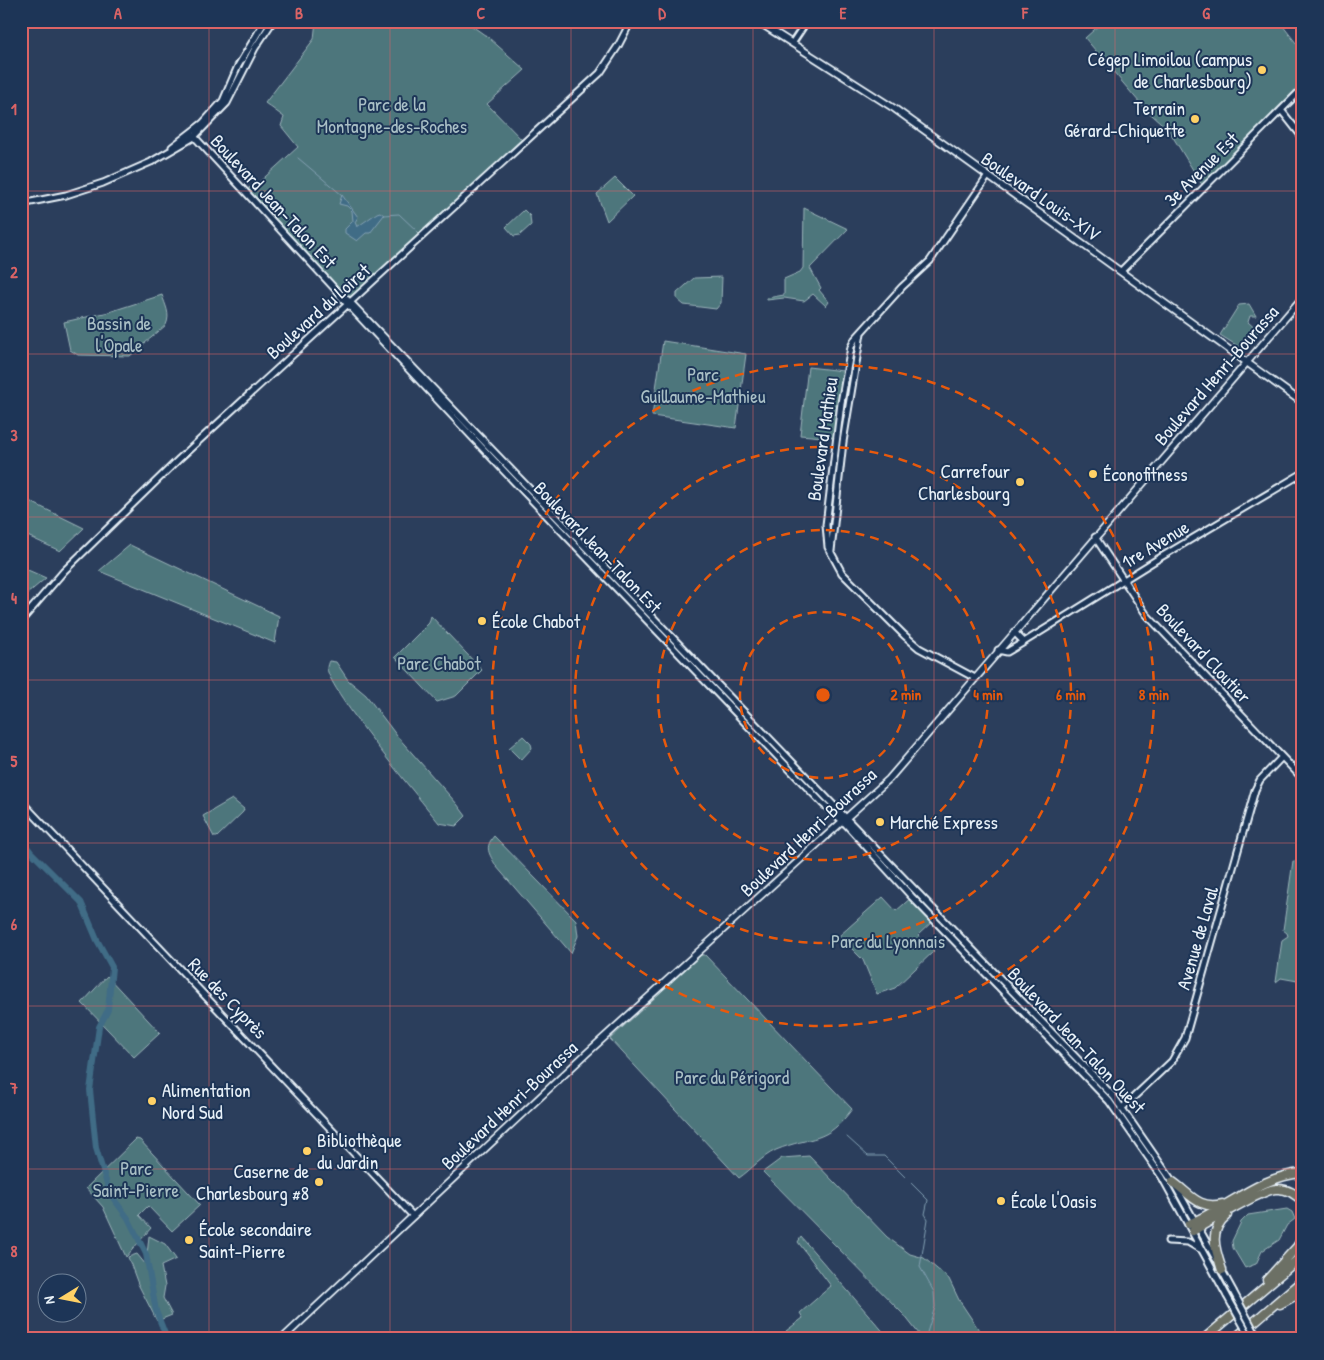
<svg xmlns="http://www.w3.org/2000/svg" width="1324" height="1360" font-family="'Patrick Hand',sans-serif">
	<rect width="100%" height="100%" fill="#2b3e5c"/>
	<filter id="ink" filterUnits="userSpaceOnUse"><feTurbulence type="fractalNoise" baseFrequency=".02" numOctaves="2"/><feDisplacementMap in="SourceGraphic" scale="10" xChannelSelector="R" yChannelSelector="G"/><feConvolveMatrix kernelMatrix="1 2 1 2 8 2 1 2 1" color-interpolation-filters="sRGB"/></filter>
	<g filter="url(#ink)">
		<path fill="#4e767b" stroke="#9bb4ba" d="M316 21H465L489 38 525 70 487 104 524 142 351 303 243 190 255 186 298 147 281 126 284 117 265 103 314 39Z
			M1104 21H1279L1303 52V88L1204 188 1168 129 1145 109 1085 38Z
			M615 178 633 196 607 221 597 194Z
			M804 208 848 229 810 268 821 288 819 290 829 302 826 306 813 294 804 301 784 298 767 300V298L784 295V279L800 272 803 268Z
			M524 210 530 216 531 225 520 235 514 236 506 227Z
			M722 277 721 303 716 309 684 305 677 299V293L694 278Z
			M162 295C165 305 171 314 166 325L130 356 78 355 70 350 64 322 109 312Z
			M1249 304 1256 316H1250L1248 322 1258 331 1253 342 1244 350 1220 335 1239 305Z
			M663 341 746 354 736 428 652 416Z
			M808 367 843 371 834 438 800 435Z
			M21 497 84 528 60 551 21 533Z
			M130 545 279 616 275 643 99 571Z
			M21 567 46 578 21 599Z
			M431 616 482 670 456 696 437 702 395 657 429 623Z
			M329 661 336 662 348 680 366 695 397 736 457 804 466 816 456 826 439 823C420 799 329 691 327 668 327 666 328 663 329 661Z
			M523 736 531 744 532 748 521 760 509 748Z
			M232 799 244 809 243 812 217 837H214L203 816Z
			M494 836 576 920 578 936 571 953 496 866C489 853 484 848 494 836Z
			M1293 861 1303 863V982L1281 978 1276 982 1282 940 1288 936 1287 933 1283 930Z
			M883 897 896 911 912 897 934 920 918 935 934 951 895 988 877 994 863 960 839 936Z
			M701 955H705L852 1109C826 1145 812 1135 776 1150 761 1157 752 1169 739 1178L610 1039Z
			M107 976 160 1033 134 1057 82 1003Z
			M136 1139 140 1140 200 1205 172 1231 148 1206 139 1215 151 1228 126 1257 103 1207 86 1188Z
			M809 1156 887 1237 910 1254 924 1258 949 1279 959 1300 985 1339H923L904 1315 763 1172 782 1158Z
			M1287 1209 1292 1212 1295 1219 1287 1225 1279 1240 1262 1251 1256 1264 1245 1268 1233 1248 1232 1241 1241 1222 1248 1215Z
			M149 1236 165 1244 176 1259 161 1266 165 1286 163 1298 172 1315 157 1321 138 1284 128 1257 137 1254 146 1265Z
			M801 1237 887 1336 884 1339H792L786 1331 803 1318 800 1313 831 1286 798 1242Z"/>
		<path fill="#406c86" stroke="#83a1b4" d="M342 195 358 217 355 222 357 227 377 213 380 212 384 215 370 233H366L357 241 345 233V229L353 221 352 211 347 206 339 204Z"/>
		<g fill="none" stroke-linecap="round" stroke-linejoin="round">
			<path stroke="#83a1b4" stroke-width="1" d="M298 158 342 195
				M384 215 399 214 418 232
				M847 1137 868 1156H884L928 1200 925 1214 928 1219 920 1267 934 1292 935 1307 925 1339"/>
			<path stroke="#406c86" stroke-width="6" d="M21 839 31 852 81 902 97 940 112 967 108 1010 99 1027 90 1090 96 1148 110 1194 128 1218 146 1254 156 1311 167 1339"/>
			<g stroke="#e8f1f8" stroke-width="9">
				<path id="tertiary" d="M793 42 807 21
					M1281 110 1303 138
					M191 133 336 290 351 303 1114 1097 1173 1182 1216 1259
					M172 147 203 123 223 101 238 66 265 21
					M21 204 66 195 103 183 151 162 194 137 227 103 255 48 273 21
					M1121 271 1303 88
					M340 296 504 471 822 803 843 821 912 897 1109 1101 1162 1177 1227 1296
					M1095 537 1146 614 1303 779
					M831 551 843 442 861 333
					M21 621 64 571 179 459 600 73 618 46 631 21
					M1014 632 1024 642
					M998 650 1007 652 1024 642 1156 560 1303 473
					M975 678 919 648 904 635 842 573 828 547 826 525 841 403 851 347 855 339 902 287 930 261 988 176
					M21 801 413 1216
					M1121 1109 1172 1061 1185 1038 1255 790 1260 780 1282 757
					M1168 1241 1188 1242 1200 1249
					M1221 1269 1233 1291"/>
			</g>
			<g stroke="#e8f1f8" stroke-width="9">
				<path id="secondary" d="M757 21 895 109 1303 403
					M282 1339 587 1053 889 779 1303 297"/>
			</g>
			<g stroke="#e8f1f8" stroke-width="11">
				<path id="motorway" d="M1173 1182C1190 1194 1199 1210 1222 1204
					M1189 1224C1228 1208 1259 1176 1303 1173
					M1193 1231C1207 1223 1263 1189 1276 1189 1287 1188 1296 1194 1303 1202
					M1222 1270C1215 1249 1208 1231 1227 1215
					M1267 1280 1297 1247 1303 1237
					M1280 1304 1303 1291
					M1204 1339 1303 1255
					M1234 1339 1303 1280"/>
			</g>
			<use href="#tertiary" stroke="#1d3557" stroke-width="5"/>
			<use href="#secondary" stroke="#1d3557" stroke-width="5.5"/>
			<use href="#motorway" stroke="#6c7065" stroke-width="8"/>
			<g stroke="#e8f1f8" stroke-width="9" stroke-linecap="butt">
				<path id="tertiary-bridge" d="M1233 1291 1258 1338
					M1227 1296 1251 1339"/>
			</g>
			<use href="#tertiary-bridge" stroke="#1d3557" stroke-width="5"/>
		</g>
	</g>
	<path fill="none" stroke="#db6466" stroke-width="1" stroke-opacity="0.55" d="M209 21V1339M390 21V1339M571 21V1339M753 21V1339M934 21V1339M1115 21V1339M21 191H1303M21 354H1303M21 517H1303M21 680H1303M21 843H1303M21 1006H1303M21 1169H1303"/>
	<g fill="none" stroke="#e8590c" stroke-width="2.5" stroke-dasharray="9 6">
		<circle cx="823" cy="695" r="83"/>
		<circle cx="823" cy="695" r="165"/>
		<circle cx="823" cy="695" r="248"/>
		<circle cx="823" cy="695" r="331"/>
	</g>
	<g fill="#ffd166" stroke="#1d3557" stroke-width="2">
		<circle cx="1262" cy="70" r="5"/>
		<circle cx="1195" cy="119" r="5"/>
		<circle cx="1093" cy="474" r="5"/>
		<circle cx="1020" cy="482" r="5"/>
		<circle cx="482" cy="621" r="5"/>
		<circle cx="880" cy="822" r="5"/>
		<circle cx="152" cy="1101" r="5"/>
		<circle cx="307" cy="1151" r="5"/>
		<circle cx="319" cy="1182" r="5"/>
		<circle cx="1001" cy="1201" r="5"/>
		<circle cx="189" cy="1240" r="5"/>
	</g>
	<g text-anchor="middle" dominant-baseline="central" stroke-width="4" stroke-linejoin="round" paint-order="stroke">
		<g font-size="19" fill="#e8f1f8" stroke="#1d3557" text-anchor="start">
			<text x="1252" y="59" text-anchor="end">Cégep Limoilou (campus<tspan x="1252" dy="22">de Charlesbourg)</tspan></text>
			<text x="1185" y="108" text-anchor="end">Terrain<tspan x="1185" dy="22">Gérard-Chiquette</tspan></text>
			<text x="1010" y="471" text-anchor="end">Carrefour<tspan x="1010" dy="22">Charlesbourg</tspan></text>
			<text x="1103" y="474">Éconofitness</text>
			<text x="492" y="621">École Chabot</text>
			<text x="890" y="822">Marché Express</text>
			<text x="162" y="1090">Alimentation<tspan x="162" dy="22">Nord Sud</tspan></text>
			<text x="317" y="1140">Bibliothèque<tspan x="317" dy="22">du Jardin</tspan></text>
			<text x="309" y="1171" text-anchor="end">Caserne de<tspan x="309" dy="22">Charlesbourg #8</tspan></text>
			<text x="1011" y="1201">École l'Oasis</text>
			<text x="199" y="1229">École secondaire<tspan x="199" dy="22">Saint-Pierre</tspan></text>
		</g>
		<g font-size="19" fill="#aac0c6" stroke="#1d3557">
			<text x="392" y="104">Parc de la<tspan x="392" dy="22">Montagne-des-Roches</tspan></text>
			<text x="119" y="323">Bassin de<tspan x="119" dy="22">l'Opale</tspan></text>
			<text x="703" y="374">Parc<tspan x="703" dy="22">Guillaume-Mathieu</tspan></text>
			<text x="439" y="663">Parc Chabot</text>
			<text x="888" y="941">Parc du Lyonnais</text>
			<text x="732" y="1077">Parc du Périgord</text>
			<text x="136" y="1168">Parc<tspan x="136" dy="22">Saint-Pierre</tspan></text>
		</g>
		<g font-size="19" fill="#e8f1f8" stroke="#1d3557">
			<text transform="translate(1201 169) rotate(-45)">3e Avenue Est</text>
			<text transform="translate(1041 196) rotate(35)">Boulevard Louis-XIV</text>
			<text transform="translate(274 201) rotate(47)">Boulevard Jean-Talon Est</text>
			<text transform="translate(318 311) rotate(-42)">Boulevard du Loiret</text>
			<text transform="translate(1216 375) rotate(-49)">Boulevard Henri-Bourassa</text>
			<text transform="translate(822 439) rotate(-82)">Boulevard Mathieu</text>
			<text transform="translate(1155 544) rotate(-31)">1re Avenue</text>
			<text transform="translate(598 547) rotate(46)">Boulevard Jean-Talon Est</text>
			<text transform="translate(1204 653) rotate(47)">Boulevard Cloutier</text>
			<text transform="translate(808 832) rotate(-43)">Boulevard Henri-Bourassa</text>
			<text transform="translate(1197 938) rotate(-74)">Avenue de Laval</text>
			<text transform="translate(228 998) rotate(46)">Rue des Cyprès</text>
			<text transform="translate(1077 1040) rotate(47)">Boulevard Jean-Talon Ouest</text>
			<text transform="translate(509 1105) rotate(-43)">Boulevard Henri-Bourassa</text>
		</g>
	</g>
	<circle cx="823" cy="695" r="8" fill="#e8590c" stroke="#1d3557" stroke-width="2.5"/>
	<g font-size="15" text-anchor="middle" font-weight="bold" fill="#e8590c" stroke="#1d3557" stroke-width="4" stroke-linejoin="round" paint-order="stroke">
		<text x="906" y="700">2 min</text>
		<text x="988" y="700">4 min</text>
		<text x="1071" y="700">6 min</text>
		<text x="1154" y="700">8 min</text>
	</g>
	<rect width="1324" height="1360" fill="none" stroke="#1d3557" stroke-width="55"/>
	<g transform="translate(62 1298) rotate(260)"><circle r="24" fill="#1d3557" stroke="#6e8097"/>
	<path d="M0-4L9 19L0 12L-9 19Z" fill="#ffd166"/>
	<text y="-8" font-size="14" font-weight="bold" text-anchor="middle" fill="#e8f1f8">N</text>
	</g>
	<rect x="28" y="28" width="1268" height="1304" fill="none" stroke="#db6466" stroke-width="2"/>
	<g font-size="16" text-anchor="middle" font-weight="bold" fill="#db6466">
		<text x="118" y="19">A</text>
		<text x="299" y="19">B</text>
		<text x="481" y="19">C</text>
		<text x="662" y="19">D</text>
		<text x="843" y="19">E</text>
		<text x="1025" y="19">F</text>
		<text x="1206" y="19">G</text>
		<text x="14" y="115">1</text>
		<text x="14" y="278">2</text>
		<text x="14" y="441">3</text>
		<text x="14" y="604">4</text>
		<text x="14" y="767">5</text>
		<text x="14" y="930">6</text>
		<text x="14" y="1094">7</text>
		<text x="14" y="1257">8</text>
	</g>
</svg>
